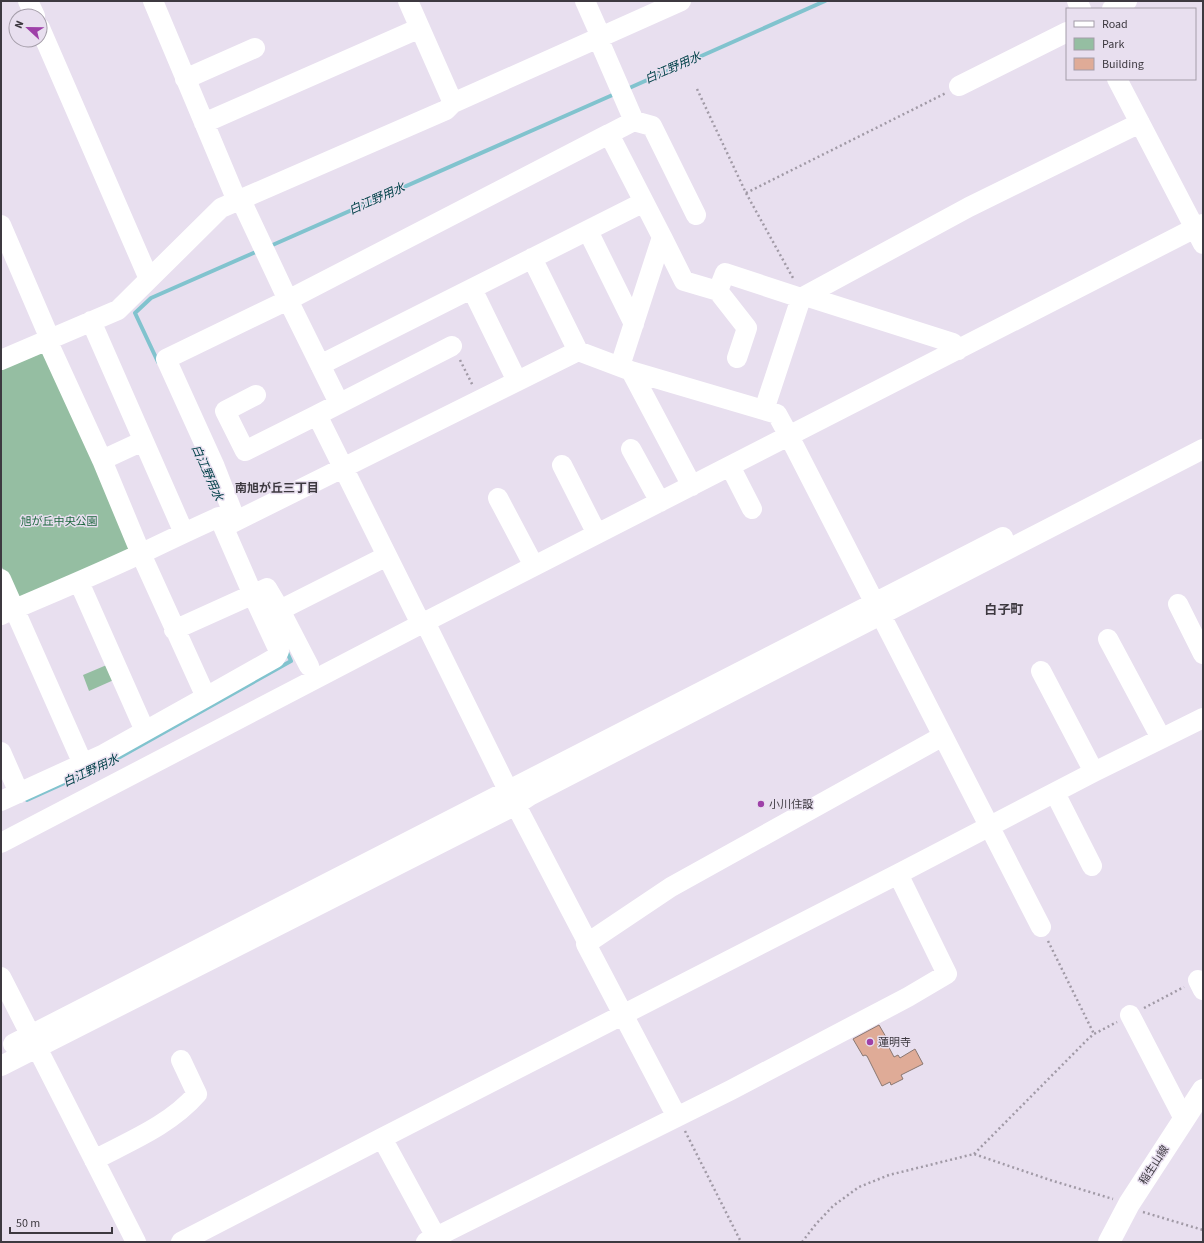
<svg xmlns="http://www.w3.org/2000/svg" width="1204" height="1243" font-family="'Source Sans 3','Noto Sans JP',sans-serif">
	<rect width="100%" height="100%" fill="#e8dfef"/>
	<path fill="#95bea2" d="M42 348 133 546 128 553 16 599 1 565V366Z
		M109 664 116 679 89 691 83 675Z"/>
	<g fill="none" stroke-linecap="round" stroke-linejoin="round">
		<path stroke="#81c3ce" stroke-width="4" d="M627 89 825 1
			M268 247 617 93
			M158 362 135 313 151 298 258 251
			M27 800 111 762 291 661 286 650"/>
	</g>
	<path fill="#dfab97" stroke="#8a7872" d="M879 1025 886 1037 884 1038 894 1057 898 1055 900 1058 915 1049 923 1064 901 1075 903 1079 891 1085 890 1082 882 1086 867 1056 865 1055 863 1056 853 1039Z"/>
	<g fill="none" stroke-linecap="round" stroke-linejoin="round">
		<path stroke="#a19aa6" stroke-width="2.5" stroke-dasharray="2 3" stroke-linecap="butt" d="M697 89 746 193 793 278
			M746 193 946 93
			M460 360 473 386
			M1048 941 1094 1034
			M1144 1008 1184 987
			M685 1131 741 1242
			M974 1154 1089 1038 1094 1034 1117 1022
			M1143 1212 1203 1230
			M802 1242 816 1224 833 1206 859 1187 889 1175 974 1154 1050 1180 1113 1199"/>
		<path stroke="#fff" stroke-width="20" d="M28 1 35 16
			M153 1 237 201
			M408 1 453 103
			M585 1 601 37
			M1077 1 1081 9
			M1112 9 1127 1
			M40 28 149 279
			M598 38 634 121 609 134
			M185 79 255 48
			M1117 79 1203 244
			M959 86 1067 32
			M634 121 652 126 696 215
			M204 123 420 28
			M241 200 288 300 339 403
			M1 225 50 339
			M588 231 634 324
			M662 237 684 281 718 291 747 328 737 358
			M532 258 578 351
			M472 289 517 381
			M718 291 725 273 801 298
			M805 296 953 343 958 350
			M91 321 184 533
			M1 360 118 310 221 208 446 110 453 103 681 1
			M320 365 644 202
			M631 371 692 486
			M256 395 225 411 245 451 317 415
			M764 410 801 298 969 207 1140 123
			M631 449 660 502
			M102 460 143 441
			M562 465 597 534
			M730 466 752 509
			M498 498 534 566
			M236 521 215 467 166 359 288 300 609 134 662 237 620 366
			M224 527 578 351 631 371 777 414 789 436C874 599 956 764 1041 927
			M1 579 83 764
			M79 582 145 731
			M1178 604 1203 654
			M280 610 309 666
			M1 615C47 595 93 576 138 555 165 542 192 529 219 517L253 595 279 651 275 658 206 697
			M425 622 509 792 588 943
			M421 624 317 415 452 346
			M174 630 267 588 280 610 387 556
			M1108 639 1161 738
			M1041 671 1094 772
			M1 752 19 793
			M1055 793 1092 866
			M1 801 104 754 206 697 141 554 102 460 47 340
			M1 843 421 624 1203 224
			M1 977 136 1242
			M1198 980 1203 990
			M1130 1015 1184 1119
			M13 1044 1003 537
			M1 1066 516 805 531 795 1203 449
			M677 1117 586 944 671 887 943 736
			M382 1138 436 1237
			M94 1160C130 1141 170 1125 197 1094L181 1060
			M181 1242 382 1138 898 874 1094 772 1203 718
			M426 1242 731 1090 908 997 947 974 898 874"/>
		<path stroke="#fff" stroke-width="22" d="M1109 1242 1129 1204 1203 1090"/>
	</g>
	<g fill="#9e40a8" stroke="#e8dfef" stroke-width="1.5">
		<circle cx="761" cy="804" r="4"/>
		<circle cx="870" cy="1042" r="4"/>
	</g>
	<g text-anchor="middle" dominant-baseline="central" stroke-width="3" stroke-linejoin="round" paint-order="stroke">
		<g font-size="11" fill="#1d673f" stroke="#e8dfef">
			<text x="59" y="521">旭が丘中央公園</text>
		</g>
		<g font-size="11" fill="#3d3940" stroke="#e8dfef" text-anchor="start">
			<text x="769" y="804">小川住設</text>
			<text x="878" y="1042">蓮明寺</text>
		</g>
		<g font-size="11" fill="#3d3940" stroke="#e8dfef">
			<text transform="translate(1154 1165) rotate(-57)">稲生山線</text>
		</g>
		<g font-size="12" font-style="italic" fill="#004048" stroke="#e8dfef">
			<text transform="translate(673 68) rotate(-24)">白江野用水</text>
			<text transform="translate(377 199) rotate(-24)">白江野用水</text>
			<text transform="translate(207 473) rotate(66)">白江野用水</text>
			<text transform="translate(91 771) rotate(-25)">白江野用水</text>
		</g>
		<g font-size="12" font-weight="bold" fill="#3d3940" stroke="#e8dfef">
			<text x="277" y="488">南旭が丘三丁目</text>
		</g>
		<g font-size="13" font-weight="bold" fill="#3d3940" stroke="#e8dfef">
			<text x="1004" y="610">白子町</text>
		</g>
	</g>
	<rect width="1204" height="1243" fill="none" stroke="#3d3940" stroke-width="4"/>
	<rect x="1066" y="8" width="130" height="72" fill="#e8dfef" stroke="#a49da9"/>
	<rect x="1074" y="21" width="20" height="6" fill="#ffffff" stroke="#a49da9"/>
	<text x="1102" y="28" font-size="12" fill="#3d3940">Road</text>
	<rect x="1074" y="38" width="20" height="12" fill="#95bea2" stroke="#a49da9"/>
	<text x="1102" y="48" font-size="12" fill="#3d3940">Park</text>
	<rect x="1074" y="58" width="20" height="12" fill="#dfab97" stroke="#a49da9"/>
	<text x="1102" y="68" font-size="12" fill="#3d3940">Building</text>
	<g transform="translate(28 28) rotate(292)"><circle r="19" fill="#e8dfef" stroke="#a49da9"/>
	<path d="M0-3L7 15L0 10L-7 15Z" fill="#9e40a8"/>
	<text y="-6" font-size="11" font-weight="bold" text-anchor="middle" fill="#3d3940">N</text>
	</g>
	<path d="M10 1227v6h102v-6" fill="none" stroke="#3d3940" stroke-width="2"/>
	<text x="16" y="1227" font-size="12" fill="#3d3940" stroke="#e8dfef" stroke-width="3" paint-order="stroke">50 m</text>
</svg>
